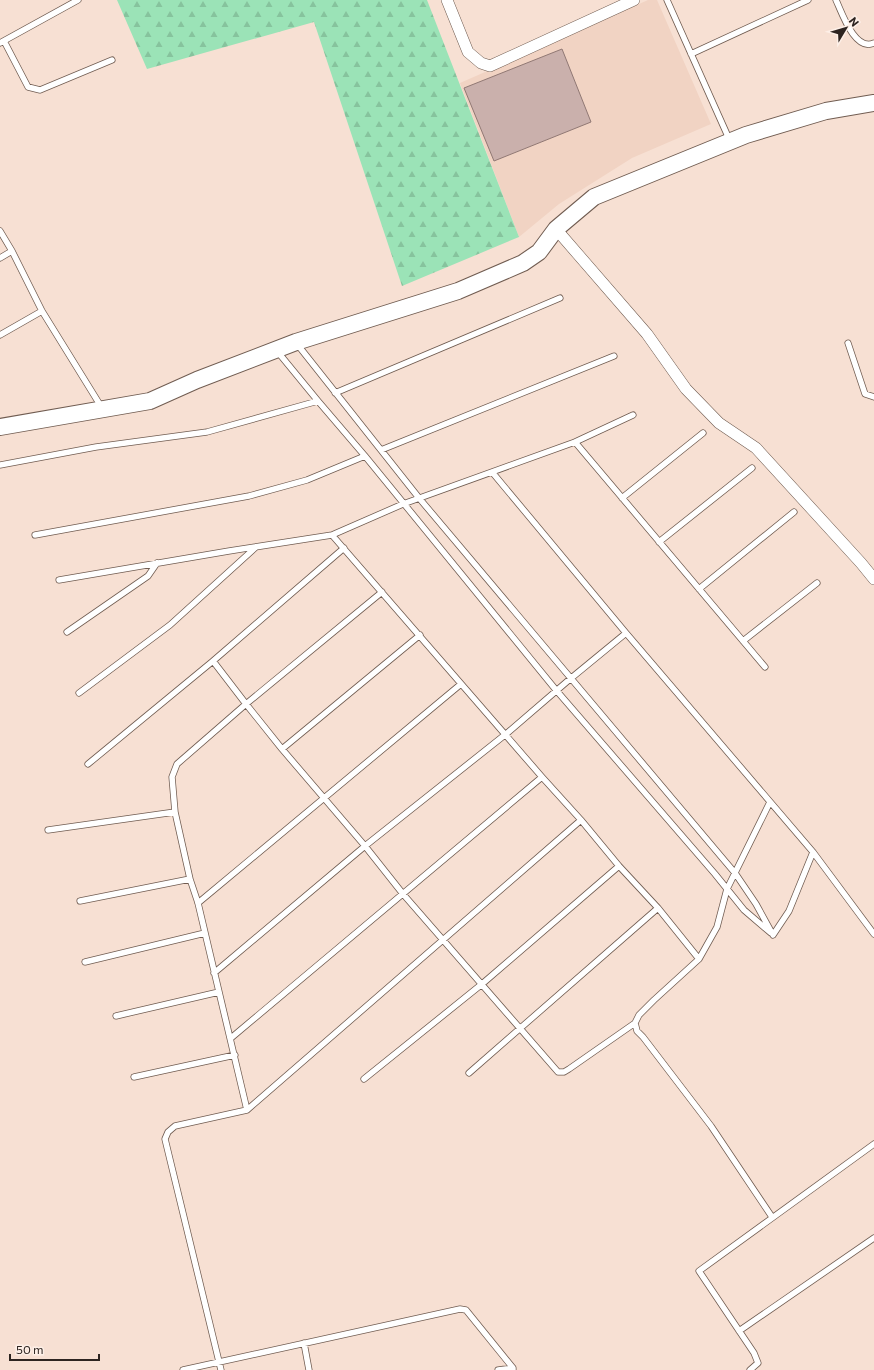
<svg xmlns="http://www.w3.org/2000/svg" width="874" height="1370" font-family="Commissioner,sans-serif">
	<defs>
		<pattern id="forest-firs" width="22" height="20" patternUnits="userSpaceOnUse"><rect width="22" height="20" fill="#9be3b7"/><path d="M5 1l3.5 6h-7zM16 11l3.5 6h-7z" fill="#86c39d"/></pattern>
	</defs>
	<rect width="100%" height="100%" fill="#f7e0d3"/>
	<path fill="#f1d3c3" d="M648 0H657L711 124 632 158 559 204 519 237 460 83Z"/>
	<path fill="url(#forest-firs)" d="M117 0H427L519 237 402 286 314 22 147 69Z"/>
	<path fill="#cab0ac" stroke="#907874" d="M562 49 591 122 494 161 464 88Z"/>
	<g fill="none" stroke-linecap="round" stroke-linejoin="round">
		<g stroke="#705c51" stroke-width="7">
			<path id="lane" d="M667 0 730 141
				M836 0C842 13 855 52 874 43
				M4 41 28 87 40 90 112 60
				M0 43 78 0
				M691 54 808 0
				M0 231 12 251 42 311 102 408
				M0 258 12 251
				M0 335 42 311
				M848 343 865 394 874 397
				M297 344 419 498 735 873 756 904 773 935 789 911 813 852
				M277 351 318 401 365 456 556 690 715 874 744 910 771 933
				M335 393 560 298
				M575 442 633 415
				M381 450 614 356
				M0 465 96 447 207 432 318 401
				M492 472 626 633 813 852 874 934
				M622 498 703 433
				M35 535 249 496 307 480 365 456
				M332 535 403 504 575 442 765 667
				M659 542 752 468
				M344 548 213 661 246 704 282 749 365 846 403 894 558 1072H564L569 1069 635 1023
				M59 580 229 551 332 535 542 777 581 820 619 866 658 908 699 959
				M699 589 794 512
				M67 632 148 576 157 563
				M743 641 817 583
				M79 693 170 625 256 547
				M282 749 420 635
				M88 764 213 661
				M770 802 727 889 717 927 699 959 654 1000 639 1015 635 1023 637 1031 643 1037 711 1126 772 1217
				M48 830 175 812
				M80 901 190 879
				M198 903 461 684
				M85 962 205 933
				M214 973 365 846 506 734 570 679 626 633
				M116 1016 219 992
				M231 1038 542 777
				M469 1073 658 908
				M134 1077 235 1055
				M364 1079 482 984 619 866
				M247 1110 198 903 190 879 175 812 172 777 177 764 246 704 382 592
				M739 1331 874 1238
				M304 1343 309 1370
				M183 1370 460 1309 466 1310 513 1368V1370
				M221 1370 165 1139 168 1132 175 1126 247 1110 581 820
				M498 1370 513 1368
				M750 1370 758 1363 754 1353 699 1271 874 1144"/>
		</g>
		<g stroke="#705c51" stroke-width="12">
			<path id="street" d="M447 0 468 52 481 63 490 66 634 0
				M556 229 647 334 686 389 719 423 756 448 861 563 874 579"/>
		</g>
		<g stroke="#705c51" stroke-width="18">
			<path id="secondary" d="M0 427 150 401 197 380 296 342 458 291 523 263 539 252 556 229 594 197 746 135 826 111 874 103"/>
		</g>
		<use href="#lane" stroke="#fff" stroke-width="5.5"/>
		<use href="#street" stroke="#fff" stroke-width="11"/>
		<use href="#secondary" stroke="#fff" stroke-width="16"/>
	</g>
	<g transform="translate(846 28) rotate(52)" stroke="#fdefe7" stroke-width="3" paint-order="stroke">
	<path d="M0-3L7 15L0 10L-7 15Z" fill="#2d2420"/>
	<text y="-6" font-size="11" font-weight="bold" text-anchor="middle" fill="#2d2420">N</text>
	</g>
	<path d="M10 1354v6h89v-6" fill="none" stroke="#2d2420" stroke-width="2"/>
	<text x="16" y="1354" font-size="12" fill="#2d2420" stroke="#fdefe7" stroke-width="3" paint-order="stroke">50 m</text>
</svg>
